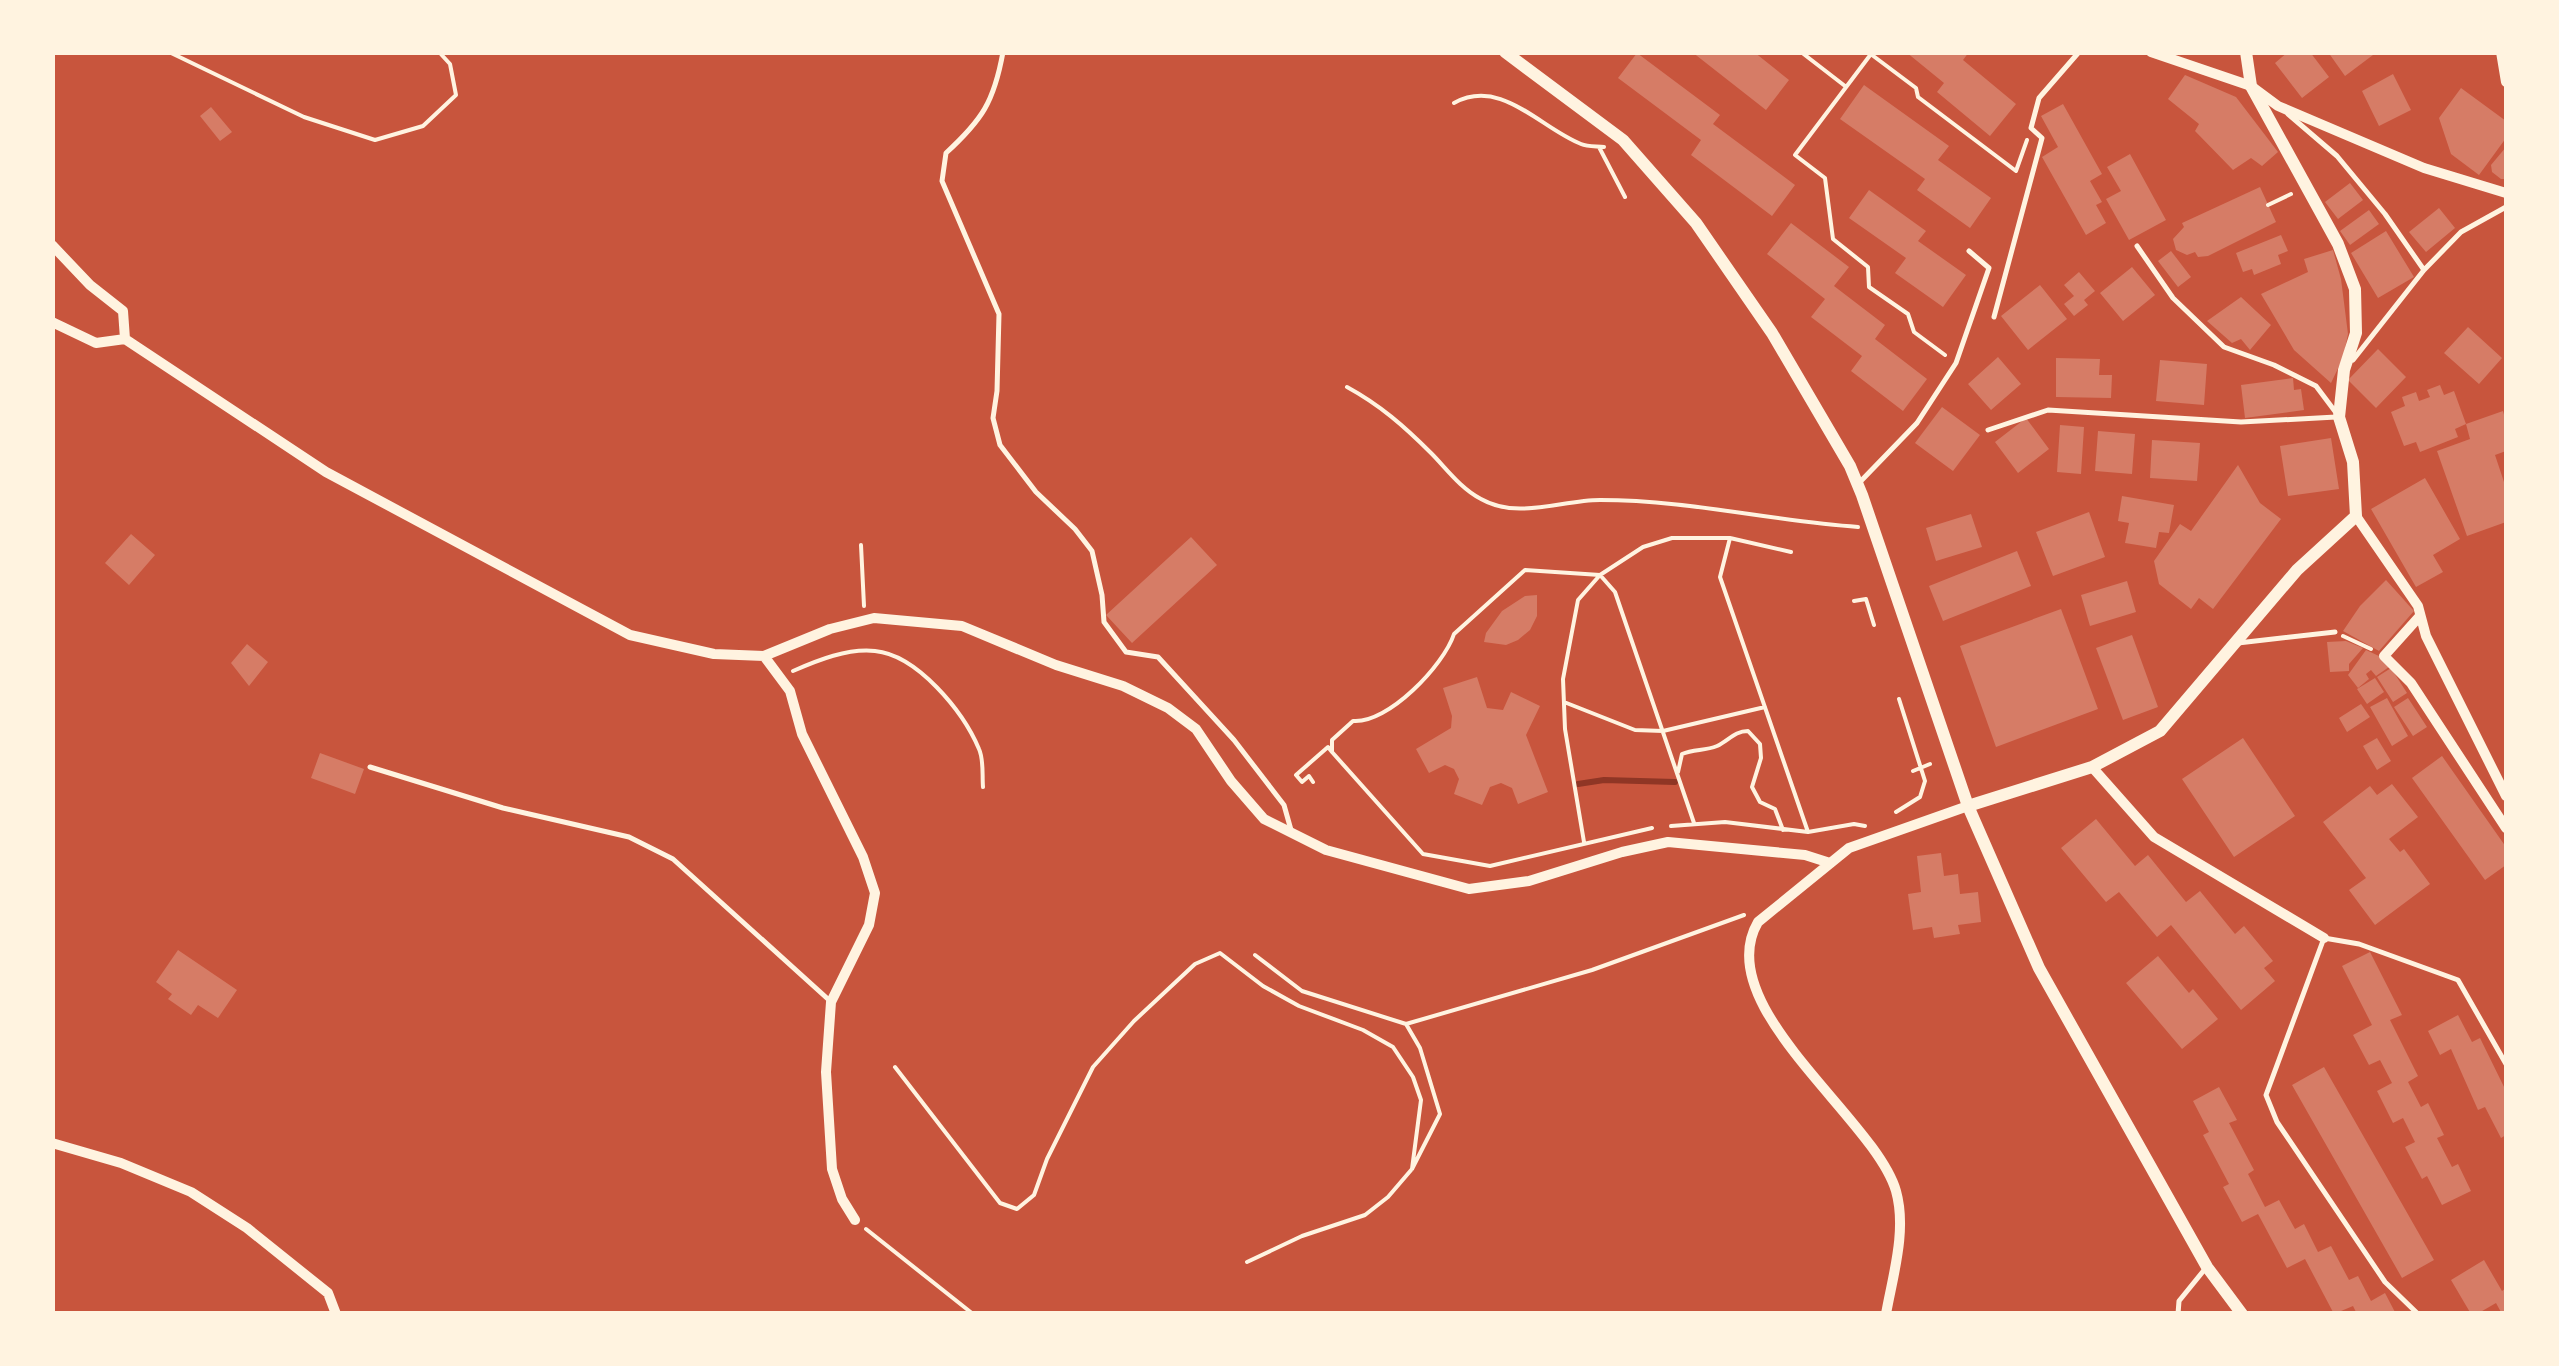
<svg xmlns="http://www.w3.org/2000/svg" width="2559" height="1366" font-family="'Asap Condensed',sans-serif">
	<rect width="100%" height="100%" fill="#c8553d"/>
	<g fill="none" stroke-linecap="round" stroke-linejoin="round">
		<path stroke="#8f3625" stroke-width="6" d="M1578 784 1604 780 1675 782"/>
	</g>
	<path fill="#d67c66" d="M1692 52H1754L1789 80 1766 110Z
		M1906 52H1969L1963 60 2016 104 1990 136 1937 92 1944 83Z
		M2288 52H2310L2329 77 2302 98 2275 63Z
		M2328 52H2377L2345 76Z
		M1637 53 1720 115 1713 124 1795 185 1772 216 1691 155 1701 140 1618 78Z
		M2393 74 2411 110 2379 126 2362 91Z
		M2185 75 2236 97 2278 152 2262 166 2251 158 2233 170 2195 131 2199 124 2168 99Z
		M1864 85 1949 146 1938 160 1991 198 1970 228 1917 190 1925 179 1840 119Z
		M2461 88 2506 121V138L2479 175 2451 154 2439 118Z
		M2063 104 2102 174 2090 181 2102 202 2096 205 2106 223 2086 235 2042 157 2058 147 2041 116Z
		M211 107 232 132 220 141 200 116Z
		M2506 147V179H2501L2492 172 2491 165Z
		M2130 154 2166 220 2129 240 2106 199 2121 191 2107 167Z
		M2350 183 2363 200 2338 219 2325 202Z
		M2260 187 2276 222 2208 256 2198 257 2195 252 2187 255 2176 250 2173 239 2184 227 2182 223Z
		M1869 190 1926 231 1918 241 1966 275 1943 307 1895 273 1906 258 1849 218Z
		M2439 208 2455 228 2426 252 2409 232Z
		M2369 210 2379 224 2350 245 2340 231Z
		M1791 223 1849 267 1834 286 1885 325 1875 339 1927 379 1903 411 1851 371 1862 356 1811 317 1825 299 1767 254Z
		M2386 231 2414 277 2378 298 2351 253Z
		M2281 235 2288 251 2278 255 2281 264 2254 275 2252 269 2243 272 2236 253Z
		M2333 250 2341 279 2348 334 2343 358 2331 383 2294 350 2261 294 2308 272 2304 259Z
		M2171 251 2191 277 2178 287 2158 261Z
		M2132 267 2155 295 2123 321 2100 293Z
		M2079 272 2095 291 2084 300 2088 305 2074 316 2064 304 2074 296 2064 285Z
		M2040 285 2067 319 2028 350 2001 316Z
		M2241 297 2271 325 2250 350 2241 339 2232 343 2207 321Z
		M2468 327 2502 358 2479 384 2444 353Z
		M2378 349 2406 377 2376 408 2348 380Z
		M1998 357 2021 384 1991 410 1968 384Z
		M2056 358 2100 359 2099 375H2112L2111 398 2056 397Z
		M2160 360 2207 364 2204 405 2156 401Z
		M2293 378 2294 390 2301 389 2304 410 2245 418 2241 385Z
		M2440 385 2444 395 2454 391 2466 424 2455 429 2458 437 2420 452 2416 442 2404 446 2391 412 2405 406 2402 397 2416 392 2419 401 2430 397 2427 390Z
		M1942 407 1980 435 1953 471 1915 443Z
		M2503 411 2506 422V451L2495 455 2506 488V522L2467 536 2437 451 2470 439 2466 424Z
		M2026 418 2049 449 2018 473 1995 442Z
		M2060 425 2084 427 2081 474 2057 472Z
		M2098 431 2135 434 2132 474 2095 471Z
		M2331 438 2339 489 2288 496 2280 446Z
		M2152 440 2200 443 2197 481 2150 478Z
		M2238 465 2260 503 2281 519 2213 609 2199 598 2191 609 2159 584 2154 561 2180 524 2191 531Z
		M2425 478 2460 539 2433 555 2443 572 2416 587 2371 509Z
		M2122 496 2174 505 2169 533 2159 532 2156 548 2125 543 2129 523 2118 521Z
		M2089 512 2105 557 2053 576 2036 532Z
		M1971 514 1982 547 1936 561 1926 528Z
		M131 534 155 555 129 585 105 563Z
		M1191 537 1217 565 1132 643 1106 615Z
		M2017 551 2031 586 1943 621 1929 586Z
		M2386 580 2414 611 2379 651 2343 631 2360 606Z
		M2127 581 2136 612 2090 626 2081 595Z
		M1537 595V616L1530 630 1518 640 1506 645 1484 642 1486 633 1502 611 1525 596Z
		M2061 609 2098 709 1996 747 1960 646Z
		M2132 635 2158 707 2123 720 2096 648Z
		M2346 641 2363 648 2349 664V671L2330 672 2327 642Z
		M247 644 268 662 249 686 231 663Z
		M2366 650 2379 656 2389 667 2376 676 2371 670 2366 674 2369 679 2358 688 2348 675Z
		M2391 668 2407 693 2393 702 2377 677Z
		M1477 677 1487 708 1503 710 1511 692 1540 706 1526 735 1548 792 1518 804 1512 788 1501 783 1490 787 1482 805 1454 794 1459 779 1454 769 1445 765 1429 773 1416 749 1451 728 1452 716 1443 688Z
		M2375 678 2384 692 2367 704 2357 689Z
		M2387 698 2408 736 2392 746 2370 707Z
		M2408 698 2427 727 2413 736 2394 707Z
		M2361 704 2370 717 2347 732 2339 718Z
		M2243 738 2295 816 2234 857 2182 779Z
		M2377 738 2391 761 2377 770 2363 746Z
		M320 753 364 769 355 794 311 778Z
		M2442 756 2506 847V865L2485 880 2412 778Z
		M2392 784 2418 817 2389 839 2400 852 2404 849 2430 884 2375 925 2349 890 2366 878 2323 822 2370 786 2377 795Z
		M2096 819 2135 866 2148 855 2186 902 2200 891 2235 934 2244 926 2273 961 2264 968 2275 981 2241 1010 2171 925 2157 937 2119 892 2106 902 2061 848Z
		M1941 853 1944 876 1958 874 1960 894 1978 892 1981 922 1958 925 1960 934 1934 938 1932 927 1913 930 1908 894 1921 892 1917 856Z
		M178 950 237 990 218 1018 198 1005 191 1015 168 999 172 994 156 982Z
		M2370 952 2402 1015 2390 1020 2418 1076 2408 1082 2421 1107 2428 1103 2444 1135 2437 1138 2452 1167 2458 1164 2471 1191 2442 1205 2427 1176 2422 1179 2405 1147 2415 1142 2403 1118 2393 1123 2377 1091 2392 1083 2380 1060 2369 1065 2353 1035 2372 1025 2342 966Z
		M2158 956 2189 993 2193 989 2218 1019 2182 1049 2126 983Z
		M2458 1015 2472 1042 2480 1038 2506 1091V1135L2501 1138 2485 1107 2478 1110 2451 1049 2440 1055 2428 1031Z
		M2324 1067 2434 1260 2402 1278 2292 1085Z
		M2219 1087 2237 1120 2229 1123 2254 1170 2248 1174 2265 1207 2279 1200 2295 1229 2304 1224 2318 1252 2331 1246 2349 1280 2358 1276 2371 1301 2385 1293 2396 1314H2357L2353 1306 2334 1314 2305 1259 2287 1268 2258 1214 2242 1222 2223 1187 2229 1184 2203 1135 2209 1132 2193 1101Z
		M2484 1260 2502 1291 2506 1288V1314H2502L2496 1303 2477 1314H2471L2451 1280Z"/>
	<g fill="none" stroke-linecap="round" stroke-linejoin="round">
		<path stroke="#fff3e0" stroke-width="4" d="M169 52 304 117 375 140 423 126 456 95 450 64 439 52
			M1801 52 1845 86
			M1868 52 1916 88 1918 97 2016 171 2027 140
			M1871 54 1795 155 1825 178 1833 239 1868 267 1869 287 1908 314 1914 332 1945 355
			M1454 103C1501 77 1540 128 1581 144 1588 147 1597 146 1604 147
			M1599 147 1625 197
			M2268 205 2291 194
			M1347 387C1380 405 1404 426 1431 453 1446 468 1460 488 1481 499 1518 520 1561 500 1600 500 1689 500 1771 521 1858 527
			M1730 538 1720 577 1808 832
			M861 545 864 606
			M1854 601 1866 599 1874 625
			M2343 636 2371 649
			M793 671C818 660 848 648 875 651 917 655 963 711 979 749 984 760 982 775 983 787
			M1564 702 1635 730 1663 731 1765 707
			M1913 771 1930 764
			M1678 772 1682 754C1694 749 1705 751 1717 746 1729 740 1735 731 1748 731L1760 744 1761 758 1752 787 1760 802 1775 809 1783 830
			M1313 782 1309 776 1302 782 1296 775 1328 747 1332 752
			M1896 812 1920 797 1925 781 1899 699
			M1671 826 1725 822 1808 832 1854 824 1865 826
			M1652 828 1490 866 1423 854 1332 752V740L1353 721C1388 724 1444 665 1454 634L1525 570 1600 575 1615 592 1694 823
			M1584 842 1565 729 1563 679 1578 600 1600 575 1643 547 1672 538H1730L1791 552
			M1255 955 1302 991 1406 1024 1592 970 1744 915
			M895 1067 1000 1203 1017 1209 1034 1195 1047 1159 1093 1067 1134 1021 1195 964 1220 953 1263 986 1299 1006 1363 1030 1393 1047 1413 1077 1421 1100 1412 1169
			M866 1229 973 1314
			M1247 1262 1302 1236 1365 1215 1388 1197 1412 1169 1440 1114 1420 1048 1406 1024"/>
		<path stroke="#fff3e0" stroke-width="5" d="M1003 52C994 102 982 120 946 153L942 181 999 314 997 391 993 418 1000 445 1036 492 1075 529 1092 551 1102 595 1104 622 1126 652 1158 657 1234 740 1284 805 1291 830
			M2288 114 2337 156 2385 214 2424 270
			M2137 246 2173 298 2224 347 2274 365 2316 386 2337 414
			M1994 317 2042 138 2031 128 2039 98 2079 52
			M2353 360 2424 270 2461 232 2506 207
			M1988 430 2048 410 2241 422 2336 417
			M1859 483 1917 423 1956 363 1989 268 1969 251
			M2238 643 2335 632
			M370 767 503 808 629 837 673 859 829 1000
			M2178 1314 2179 1301 2205 1269
			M2418 1314 2385 1282 2277 1122 2266 1095 2324 938 2359 944 2458 980 2506 1064"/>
		<path stroke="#fff3e0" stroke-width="10" d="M2151 52 2251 86 2278 106 2424 168 2506 193
			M2501 52 2506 82
			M52 245 90 285 123 311 125 339
			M52 322 96 343 125 339
			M125 339 326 472 630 635 714 654 764 656 830 629 874 618 962 626 1056 665 1123 686 1168 708 1196 729 1231 781 1264 819 1326 850 1469 889 1529 881 1622 852 1668 842 1805 855 1830 863
			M2356 516 2418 606 2426 636 2506 796
			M2419 617 2384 656 2411 683 2506 828
			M764 656 790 691 802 734 863 857 875 893 869 925 831 1002 826 1072 832 1169 842 1199 855 1220
			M2092 767 2154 837 2324 938
			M52 1143 121 1163 191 1192 247 1228 328 1293 336 1314
			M1886 1314C1893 1275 1907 1230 1896 1191 1875 1118 1709 1006 1758 922L1849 848 1968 806"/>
		<path stroke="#fff3e0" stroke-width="12" d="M1505 52 1623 140 1696 223 1772 333 1850 466 1862 495 1968 806 2039 968 2207 1267 2242 1314
			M1968 806 2092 767 2160 731 2297 570 2356 516 2353 462 2339 417 2344 370 2356 333 2355 289 2338 244 2251 86 2246 52"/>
	</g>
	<rect width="2559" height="1366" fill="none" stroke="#fff3e0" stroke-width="110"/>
</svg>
